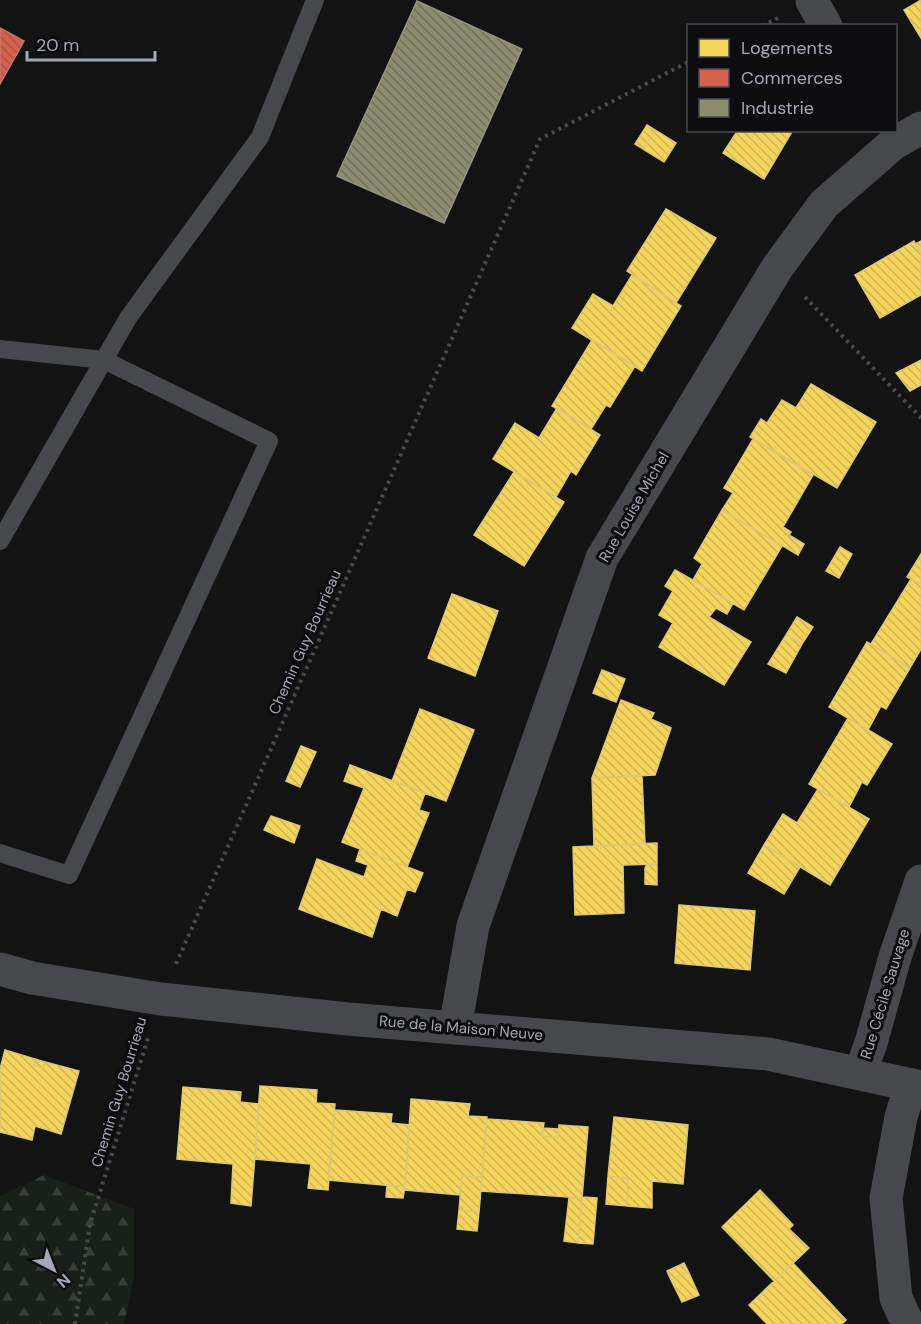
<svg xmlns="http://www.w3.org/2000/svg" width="921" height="1324" font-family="'DM Sans',sans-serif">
	<defs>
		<pattern id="forest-firs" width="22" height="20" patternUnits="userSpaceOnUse" patternTransform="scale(1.5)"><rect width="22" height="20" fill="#19201a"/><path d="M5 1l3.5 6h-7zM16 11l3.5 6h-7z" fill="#373e39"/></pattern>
		<pattern id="homes-back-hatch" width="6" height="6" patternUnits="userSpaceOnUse" patternTransform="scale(1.5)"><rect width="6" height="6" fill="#f6d55c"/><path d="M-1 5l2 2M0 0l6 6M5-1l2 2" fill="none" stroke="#cfb454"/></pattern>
		<pattern id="shops-back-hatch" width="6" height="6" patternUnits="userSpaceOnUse" patternTransform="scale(1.5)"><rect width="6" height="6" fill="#d6604d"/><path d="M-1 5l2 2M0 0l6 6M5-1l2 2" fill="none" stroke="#ad5447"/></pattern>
		<pattern id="industry-back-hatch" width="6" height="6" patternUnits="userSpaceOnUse" patternTransform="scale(1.5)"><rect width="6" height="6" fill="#8c8c6e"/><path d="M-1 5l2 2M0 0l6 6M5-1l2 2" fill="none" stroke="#71715d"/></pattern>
	</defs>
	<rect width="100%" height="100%" fill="#131313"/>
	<path fill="url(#forest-firs)" d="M44 1175 134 1209V1278L124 1324H0V1196Z"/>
	<path fill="url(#homes-back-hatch)" stroke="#ddc877" stroke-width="1.5" d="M921 0V38L904 10Z
		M647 125 655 130 643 149 635 144Z
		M655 130 676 143 664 162 643 149Z
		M738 130H793L764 179 723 153Z
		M666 209 716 238 676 303 627 271Z
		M914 241 921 254V295L880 318 855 275Z
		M921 241V254L915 244Z
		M632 275 681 306 642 371 572 328 593 294 613 306Z
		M592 340 635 366 610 407 606 405 591 429 552 406Z
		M921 360V385L910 391 896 373Z
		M811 384 876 422 837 488 750 437 761 419 767 423 782 400 796 408Z
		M557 408 600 435 576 475 571 471 556 497 493 459 515 423 539 438Z
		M753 439 813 475 783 527 791 532 789 535 804 544 798 555 722 510 733 493 724 488Z
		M514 472 564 502 524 566 474 535Z
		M722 510 782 546 744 610 693 580 702 564 694 558Z
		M840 547 852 554 839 578 826 571Z
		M921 554V584L907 577Z
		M675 570 733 603 727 614 716 608 709 617 751 642 724 685 659 647 673 623 659 615 673 591 665 586Z
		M911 579 921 584V649L910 668 871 644Z
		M452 594 498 611 475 676 428 658Z
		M797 617 813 627 802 644 786 635Z
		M786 635 802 644 786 673 768 664Z
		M867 642 910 668 886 709 881 706 868 730 829 707Z
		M602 670 625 679 616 702 593 693Z
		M621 700 654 713 651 719 671 728 655 775 592 778Z
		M420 709 474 730 446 801 392 781Z
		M848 718 892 744 867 785 862 782 849 807 809 784Z
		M301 746 316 752 300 787 286 781Z
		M350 765 425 793 419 810 429 813 407 867 342 842 364 788 344 781Z
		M642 776 645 844 594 846 592 778Z
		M818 789 869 819 830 885 764 845 783 814 797 823Z
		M271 816 300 826 294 843 264 830Z
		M657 843V864L623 865 624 913 575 915 573 847Z
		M764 845 800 867 784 894 748 873Z
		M360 849 423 873 415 892 407 889 397 916 381 909 372 937 299 909 317 859 364 877 368 865 356 861Z
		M647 864H657V885L645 884V868Z
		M679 905 755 911 750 970 675 963Z
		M5 1050 35 1059 34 1065 43 1068 45 1062 79 1071 61 1134 35 1126 32 1140 0 1132V1069Z
		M35 1059 45 1062 43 1068 34 1065Z
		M260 1086 317 1090 316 1103 335 1104 328 1190 308 1188 311 1164 255 1159Z
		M183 1087 241 1092 240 1102 259 1104 251 1206 231 1203 233 1164 177 1159Z
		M411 1099 470 1104 468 1116 487 1117 482 1177 462 1176 460 1195 405 1190Z
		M335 1110 392 1114 391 1123 409 1125 405 1187 328 1180Z
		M614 1117 688 1125 683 1184 652 1181V1208L627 1206 628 1179 608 1176Z
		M487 1119 544 1123 542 1136 558 1138 559 1125 588 1127 582 1198 481 1191Z
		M543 1128 558 1129V1138L542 1136Z
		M462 1176 482 1177 479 1212 459 1210Z
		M608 1176 628 1179 627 1206 606 1204Z
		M387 1185 405 1187 403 1198 386 1197Z
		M760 1190 793 1225 789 1229 809 1248 774 1281 722 1227Z
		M582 1197 597 1198 593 1244 578 1243Z
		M569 1198H582L578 1243 564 1241Z
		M459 1210 479 1212 477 1231 457 1229Z
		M684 1263 688 1271 671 1280 667 1271Z
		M793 1263 846 1320 842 1324H767L749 1305Z
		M688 1271 699 1295 682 1302 671 1280Z"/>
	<path fill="url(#shops-back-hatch)" stroke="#c7766c" stroke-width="1.5" d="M0 28 24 41 0 84Z"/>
	<path fill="url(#industry-back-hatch)" stroke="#939483" stroke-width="1.5" d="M417 1 522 49 444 223 337 176Z"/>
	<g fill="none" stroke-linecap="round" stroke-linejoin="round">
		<path stroke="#494a4e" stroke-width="4" stroke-dasharray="3 4.5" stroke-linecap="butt" d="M762 26 778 18
			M805 297 921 418
			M176 964 540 139 688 62
			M75 1324 90 1224 149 1035"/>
		<path stroke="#47484c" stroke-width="18" d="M0 349 104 360 269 441 69 875 0 853
			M0 541 128 318 260 137 315 0"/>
		<path stroke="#47484c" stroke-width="33" d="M812 1 826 26
			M0 969 32 978 161 999 348 1019 768 1054 921 1087
			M455 1028 473 926 602 558 777 268 824 204 893 144 921 128
			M860 1073 871 1043 895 957 921 881
			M908 1324 896 1298 886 1198 901 1117 911 1085"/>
	</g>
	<g text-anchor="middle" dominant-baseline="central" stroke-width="6" stroke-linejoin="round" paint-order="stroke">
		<g font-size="15" fill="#a3a8b5" stroke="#0d0d0f">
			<text transform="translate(634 507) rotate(-60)">Rue Louise Michel</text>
			<text transform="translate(305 642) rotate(-66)">Chemin Guy Bourrieau</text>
			<text transform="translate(885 994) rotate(-73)">Rue Cécile Sauvage</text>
			<text transform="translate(461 1028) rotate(5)">Rue de la Maison Neuve</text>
			<text transform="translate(119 1092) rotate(-73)">Chemin Guy Bourrieau</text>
		</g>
	</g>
	<rect x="687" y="24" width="210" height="108" fill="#0d0d0f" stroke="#494b51" stroke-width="1.5"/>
	<rect x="699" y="39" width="30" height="18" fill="#f6d55c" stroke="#494b51" stroke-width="1.5"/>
	<text x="741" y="54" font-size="18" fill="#a3a8b5">Logements</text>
	<rect x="699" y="69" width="30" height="18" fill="#d6604d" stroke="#494b51" stroke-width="1.5"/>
	<text x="741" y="84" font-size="18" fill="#a3a8b5">Commerces</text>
	<rect x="699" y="99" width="30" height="18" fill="#8c8c6e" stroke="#494b51" stroke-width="1.5"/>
	<text x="741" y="114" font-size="18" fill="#a3a8b5">Industrie</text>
	<g transform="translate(54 1270) rotate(138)" stroke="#0d0d0f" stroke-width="4.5" paint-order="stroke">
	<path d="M0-4.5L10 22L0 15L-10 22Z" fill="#a3a8b5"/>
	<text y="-9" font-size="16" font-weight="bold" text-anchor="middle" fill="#a3a8b5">N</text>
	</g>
	<path d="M27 51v9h128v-9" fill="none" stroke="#a3a8b5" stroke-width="3"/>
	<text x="36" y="51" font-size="18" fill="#a3a8b5" stroke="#0d0d0f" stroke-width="4.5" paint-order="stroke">20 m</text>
</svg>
